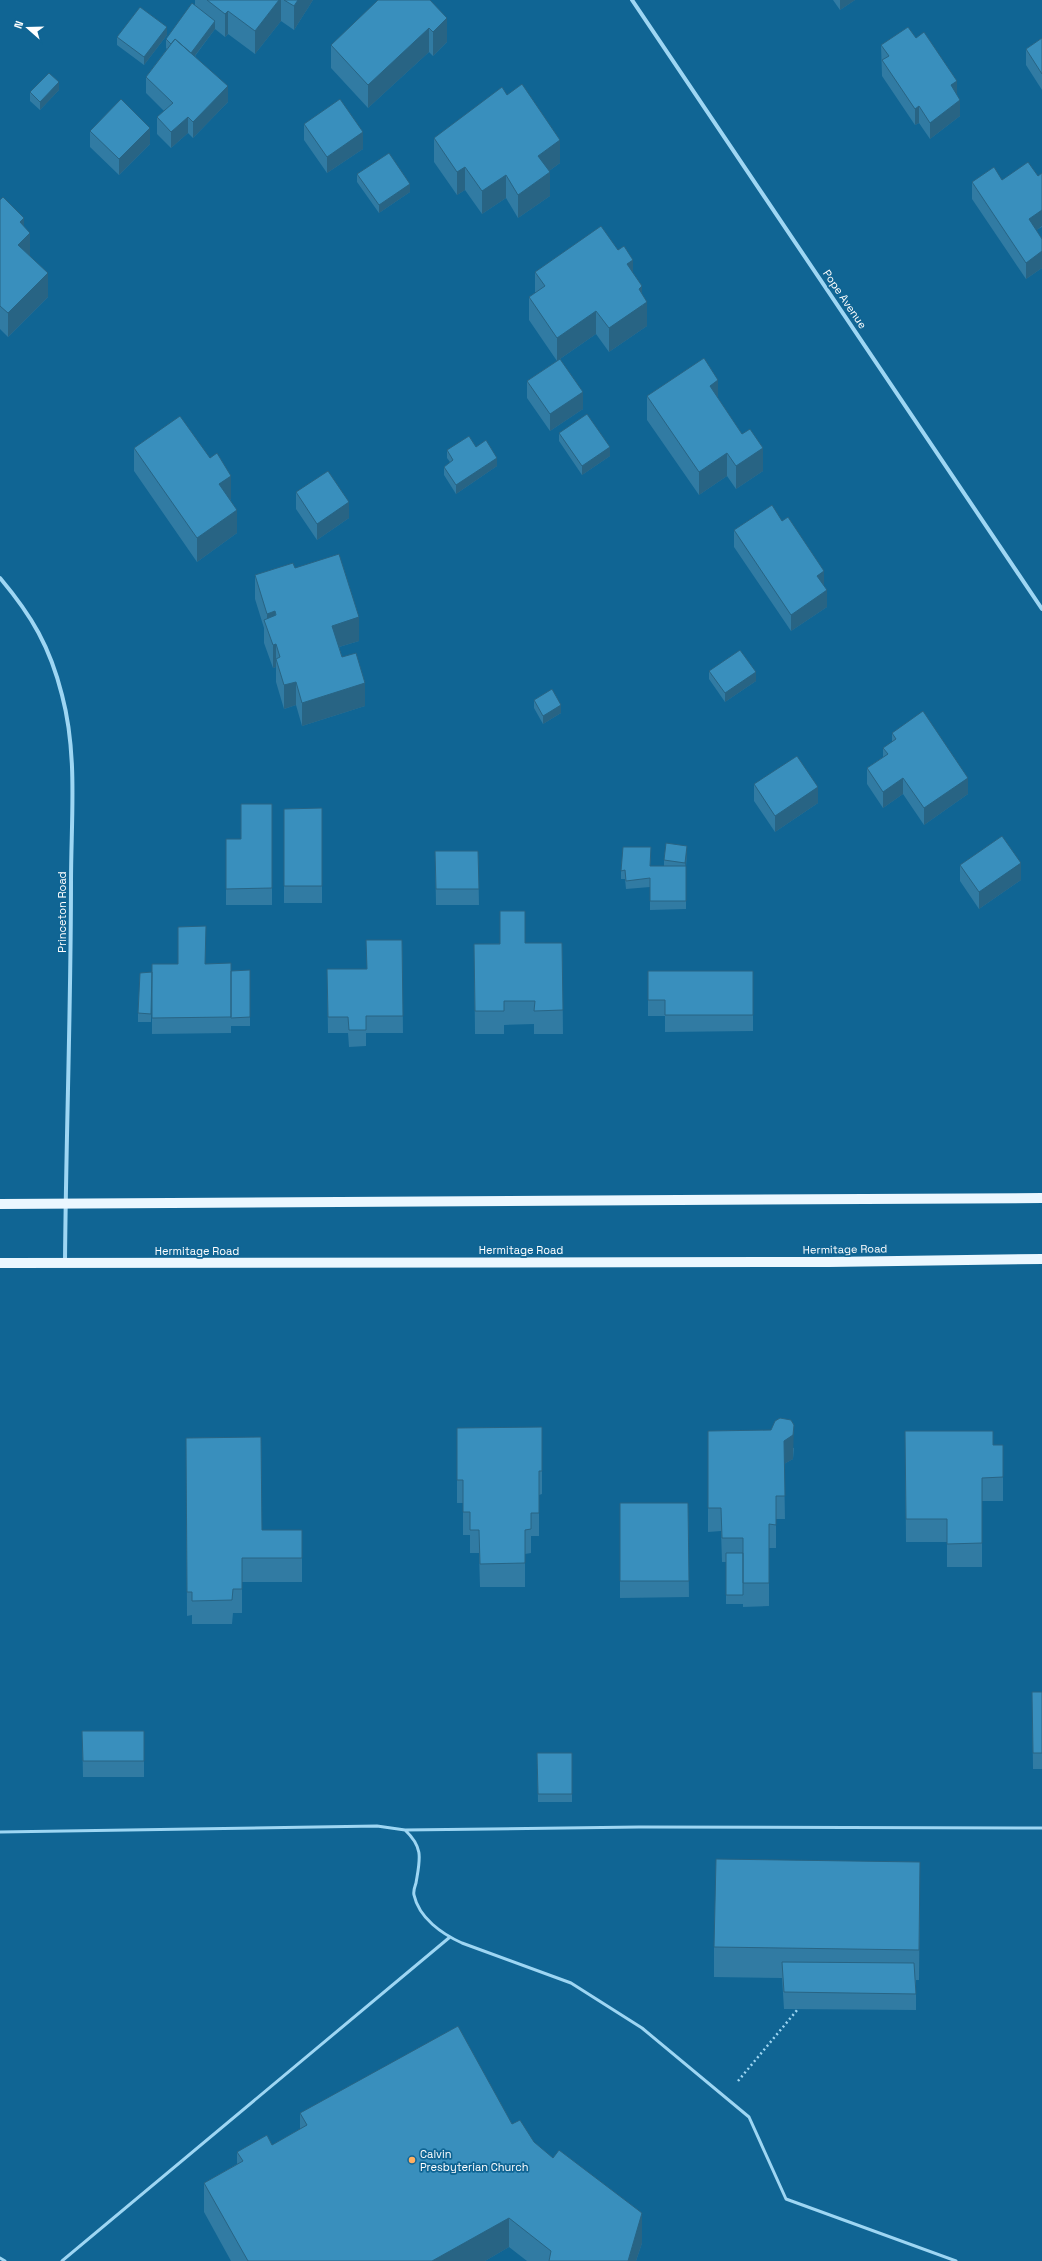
<svg xmlns="http://www.w3.org/2000/svg" width="1042" height="2261" font-family="'Space Grotesk',sans-serif">
	<rect width="100%" height="100%" fill="#106594"/>
	<g fill="none" stroke-linecap="round" stroke-linejoin="round">
		<path stroke="#9ed6f3" stroke-width="2.5" stroke-dasharray="2 3" stroke-linecap="butt" d="M738 2081 798 2009"/>
		<path stroke="#9ed6f3" stroke-width="3" d="M405 1830C424 1848 420 1859 416 1883 415 1886 413 1891 414 1895 419 1918 442 1934 462 1943L571 1983 642 2028 749 2117 786 2199 956 2261
			M0 1832 377 1826 405 1830 639 1827 1042 1828
			M0 2258 5 2261
			M62 2261 450 1937"/>
		<path stroke="#9ed6f3" stroke-width="4" d="M632 0 1042 609
			M0 578C32 616 50 647 62 695 78 755 71 820 71 881 71 1008 66 1135 65 1262"/>
		<path stroke="#ebf7ff" stroke-width="10" d="M0 1204 1042 1198
			M0 1263 829 1262 1042 1259"/>
	</g>
	<path fill="#317ba3" d="M195 0H313L294 30 281 21 255 54 228 34 225 37 215 29 195 56 228 102 193 138 188 133 171 148 157 134V117L164 111 146 93V77L167 49 166 48V39L195 6Z
		M430 0 447 42 433 56 429 52 368 108 331 68V45Z
		M833 0H855L840 10Z
		M167 35 144 65 117 45V37Z
		M1042 38V90L1026 65V49Z
		M881 45 957 94 960 116 930 139 919 123 915 125 882 76Z
		M59 90 40 110 30 101V92Z
		M507 95 560 163 549 171 550 196 518 218 506 198 482 214 465 190 457 195 434 162V138Z
		M304 124 363 149 327 173 304 140Z
		M90 131 150 144 119 175 90 147Z
		M1042 173V227L1036 230 1042 239V268L1026 279 972 199V182L1038 176Z
		M357 174 410 192 379 213 357 182Z
		M0 200 24 227 30 256 48 297 8 337 0 329Z
		M535 272 633 273 642 295 647 326 609 352 596 334 560 359 583 409 550 431 527 398V381L557 361 529 320V297L535 293Z
		M647 396 718 398 763 471 736 489 727 476 699 495 647 420Z
		M559 433 610 456 582 475 559 441Z
		M476 447 497 466 456 494 444 475V467L450 462 447 458V450Z
		M134 448 231 499 230 500 237 533 197 562 134 471Z
		M296 492 349 518 317 540 296 509Z
		M734 530 824 586 827 607 791 631 734 547Z
		M295 568 359 641 339 647 342 657 365 706 302 726 296 705 284 709 276 682V667L273 668 264 643V628L255 599V575Z
		M709 671 756 681 725 702 709 679Z
		M534 700 561 713 543 724 534 708Z
		M892 733 968 794 924 825 903 794 883 808 867 784V768L883 757V748L892 742Z
		M754 784 818 803 775 832 754 801Z
		M272 804V905H226V839H241Z
		M322 808V903H284V809Z
		M435 851H478L479 905H436Z
		M687 854 686 866V909L650 910V887L626 889 625 879H621V871L651 855 650 866H664V860Z
		M960 865 1021 880 979 909 960 881Z
		M402 940 403 1033H366V1046L349 1047 348 1033H328L327 969H366Z
		M562 943 563 1034H534V1024L504 1025V1034H475L474 944Z
		M178 964H206L231 971 250 970V1026H231V980V1033L152 1034V982L151 1022H138V1013L152 972Z
		M648 971H753V1031L665 1032V1016H648Z
		M708 1431 794 1448 793 1459 784 1464 785 1519H776V1548H769V1606L743 1607V1567V1604H726V1562H722L721 1531 708 1532Z
		M905 1431 993 1445H1003V1501H982V1567H947V1542H906Z
		M186 1438 262 1530H302V1582H242V1613H233L232 1624H192V1615L187 1616Z
		M457 1451 542 1471V1494L539 1495V1536H531V1553L525 1554V1587H480L479 1553H470V1535H463V1503H457Z
		M620 1503H688L689 1597 620 1598Z
		M1032 1692H1042V1769H1033Z
		M82 1731H144V1777H83Z
		M537 1753H572V1802H538Z
		M920 1891 919 1980H916V2010L784 2009 782 1978 714 1977V1947Z
		M300 2113 512 2124 534 2142 642 2243 636 2261H527L509 2247 485 2261H231L204 2212V2183L237 2164V2152L272 2145 300 2129Z"/>
	<path fill="#286484" d="M279 0H281V21L255 54V31Z
		M298 0H313L294 30V6Z
		M840 0H855L840 10Z
		M228 11V34L225 37V14Z
		M447 18V42L433 56V32Z
		M215 21V29L187 66V58Z
		M167 27V35L144 65V57Z
		M429 28V52L368 108V85Z
		M957 81V97L951 85Z
		M59 82V90L40 110V102Z
		M228 86V102L193 138V122Z
		M960 100V116L930 139V123Z
		M919 106V123L915 125V109Z
		M188 117V133L171 148V132Z
		M150 128V144L119 175V159Z
		M363 132V149L327 173V157Z
		M560 140V163L538 179V156Z
		M465 167V190L457 195V172Z
		M550 172V196L518 218V195Z
		M506 175V198L482 214V191Z
		M410 184V192L379 213V205Z
		M1042 210V226L1029 236V219Z
		M24 218V239L30 233V256L18 245 20 222Z
		M1042 251V268L1026 279V263Z
		M633 260V283L627 264Z
		M48 273V297L8 337V313Z
		M642 286V306L647 302V326L609 352V328L639 289Z
		M596 311V334L557 361V338Z
		M718 380V403L710 386Z
		M583 392V409L550 431V414Z
		M610 447V456L582 475V466Z
		M763 448V471L736 489V466Z
		M727 453V476L699 495V472Z
		M497 458V466L456 494V485Z
		M231 476V499L219 507V484Z
		M349 502V518L317 540V524Z
		M237 510V533L197 562V538Z
		M824 571V587L817 576Z
		M827 590V607L791 631V615Z
		M275 611V634L267 628V614Z
		M359 617V641L332 649V626Z
		M276 644V667L273 668V645Z
		M756 672V681L725 702V693Z
		M296 682V705L284 709V685Z
		M365 683V706L302 726V703Z
		M561 705V713L543 724V716Z
		M903 778V794L883 808V792Z
		M968 778V794L924 825V808Z
		M818 787V803L775 832V816Z
		M687 846V854L685 871V863Z
		M1021 863V880L979 909V892Z
		M794 1425 793 1459 784 1464V1441Z
		M920 1862V1891L919 1980V1950Z
		M642 2213V2243L636 2261H628Z
		M509 2218V2247L485 2261H432Z"/>
	<path fill="#398fbd" stroke="#286484" d="M207 0H279L255 31 228 11 225 14Z
		M284 0H298L294 6Z
		M378 0H430L447 18 433 32 429 28 368 85 331 45Z
		M192 3 215 21 191 53 175 39 171 44 166 39Z
		M140 7 167 27 144 57 117 37Z
		M908 27 916 38 924 32 957 81 951 85 960 100 930 123 919 106 915 109 882 60 889 56 881 45Z
		M1042 38V74L1026 49Z
		M175 39 228 86 193 122 188 117 171 132 157 117 173 103 146 77Z
		M49 73 59 82 40 102 30 92Z
		M522 84 560 140 538 156 550 172 518 195 506 175 482 191 465 167 457 172 434 138 502 87 507 95Z
		M121 99 150 128 119 159 90 131Z
		M340 99 363 132 327 157 304 124Z
		M389 153 410 184 379 205 357 174Z
		M1028 162 1038 176 1042 173V210L1029 219 1042 239V251L1026 263 972 182 994 167 1002 180Z
		M3 197 24 218 20 222 30 233 18 245 48 273 8 313 0 306V200Z
		M601 226 618 250 624 246 633 260 627 264 642 286 639 289 647 302 609 328 596 311 557 338 529 297 545 286 535 272Z
		M704 358 718 380 710 386 742 434 750 429 763 448 736 466 727 453 699 472 647 396Z
		M560 359 583 392 550 414 527 381Z
		M587 414 610 447 582 466 559 433Z
		M180 416 210 458 217 453 231 476 219 484 237 510 197 538 134 448Z
		M469 436 476 447 486 440 497 458 456 485 444 467 453 460 447 450Z
		M328 471 349 502 317 524 296 492Z
		M772 505 782 521 788 517 824 571 817 576 827 590 791 615 734 530Z
		M339 554 359 617 332 626 342 657 356 653 365 683 302 703 296 682 284 685 276 659 280 657 276 644 273 645 264 620 276 615 275 611 267 614 255 575 293 563 295 568Z
		M740 650 756 672 725 693 709 671Z
		M552 689 561 705 543 716 534 700Z
		M923 711 968 778 924 808 903 778 883 792 867 768 888 754 883 748 896 739 892 733Z
		M797 756 818 787 775 816 754 784Z
		M241 804H272V888L226 889V839H241Z
		M322 808V886H284V809Z
		M1002 836 1021 863 979 892 960 865Z
		M666 843 687 846 685 863 664 860Z
		M623 847H651L650 866H686V901H650V878L626 881 625 870 621 871Z
		M435 851H478L479 889H436Z
		M500 911H525V943H562L563 1010 534 1011 535 1001H504V1011H475L474 944H500Z
		M206 926 205 964 231 963V1017L152 1018V964H178V927Z
		M366 940H402L403 1016H366V1030H349L348 1017H328L327 969H367Z
		M250 970V1017L231 1018V971Z
		M648 971H753V1015H665V1000H648Z
		M152 972 151 1014 138 1013 140 973Z
		M780 1418 791 1420 794 1425 793 1435 784 1441 785 1496H776V1525L769 1524V1583H743V1538H722L721 1508H708V1431L771 1430 775 1421Z
		M542 1427V1471H539V1513H531V1529L525 1530V1563L480 1564 479 1530H470V1512H463V1480H457V1428Z
		M905 1431H993V1445H1003V1477L982 1478V1543L947 1544V1519H906Z
		M261 1437 262 1530H302V1558H242V1589H233L232 1600 192 1601V1592H187L186 1438Z
		M620 1503H688L689 1581H620Z
		M726 1553H743V1595H726Z
		M1032 1692H1042V1753H1033Z
		M82 1731H144V1761H83Z
		M537 1753H572V1794H538Z
		M716 1859 920 1862 919 1950 714 1947Z
		M782 1962 914 1963 916 1994 784 1992Z
		M458 2026 512 2124 520 2120 534 2142 553 2158 559 2150 642 2213 628 2261H549L551 2251 509 2218 432 2261H248L204 2183 243 2161 237 2152 267 2135 272 2145 307 2125 300 2113Z"/>
	<circle fill="#ffb061" stroke="#106594" stroke-width="1.5" cx="412" cy="2160" r="4"/>
	<g text-anchor="middle" dominant-baseline="central" stroke-width="3.5" stroke-linejoin="round" paint-order="stroke">
		<g font-size="11" fill="#fff" stroke="#106594">
			<text transform="translate(845 299) rotate(56)">Pope Avenue</text>
			<text transform="translate(62 912) rotate(-90)">Princeton Road</text>
			<text transform="translate(845 1249) rotate(-1)">Hermitage Road</text>
			<text x="521" y="1250">Hermitage Road</text>
			<text x="197" y="1251">Hermitage Road</text>
		</g>
		<g font-size="11" fill="#fff" stroke="#106594" text-anchor="start">
			<text x="420" y="2154">Calvin<tspan x="420" dy="13">Presbyterian Church</tspan></text>
		</g>
	</g>
	<g transform="translate(28 28) rotate(290)" stroke="#106594" stroke-width="3" paint-order="stroke">
	<path d="M0-3L7 15L0 10L-7 15Z" fill="#ffffff"/>
	<text y="-6" font-size="11" font-weight="bold" text-anchor="middle" fill="#ffffff">N</text>
	</g>
</svg>
